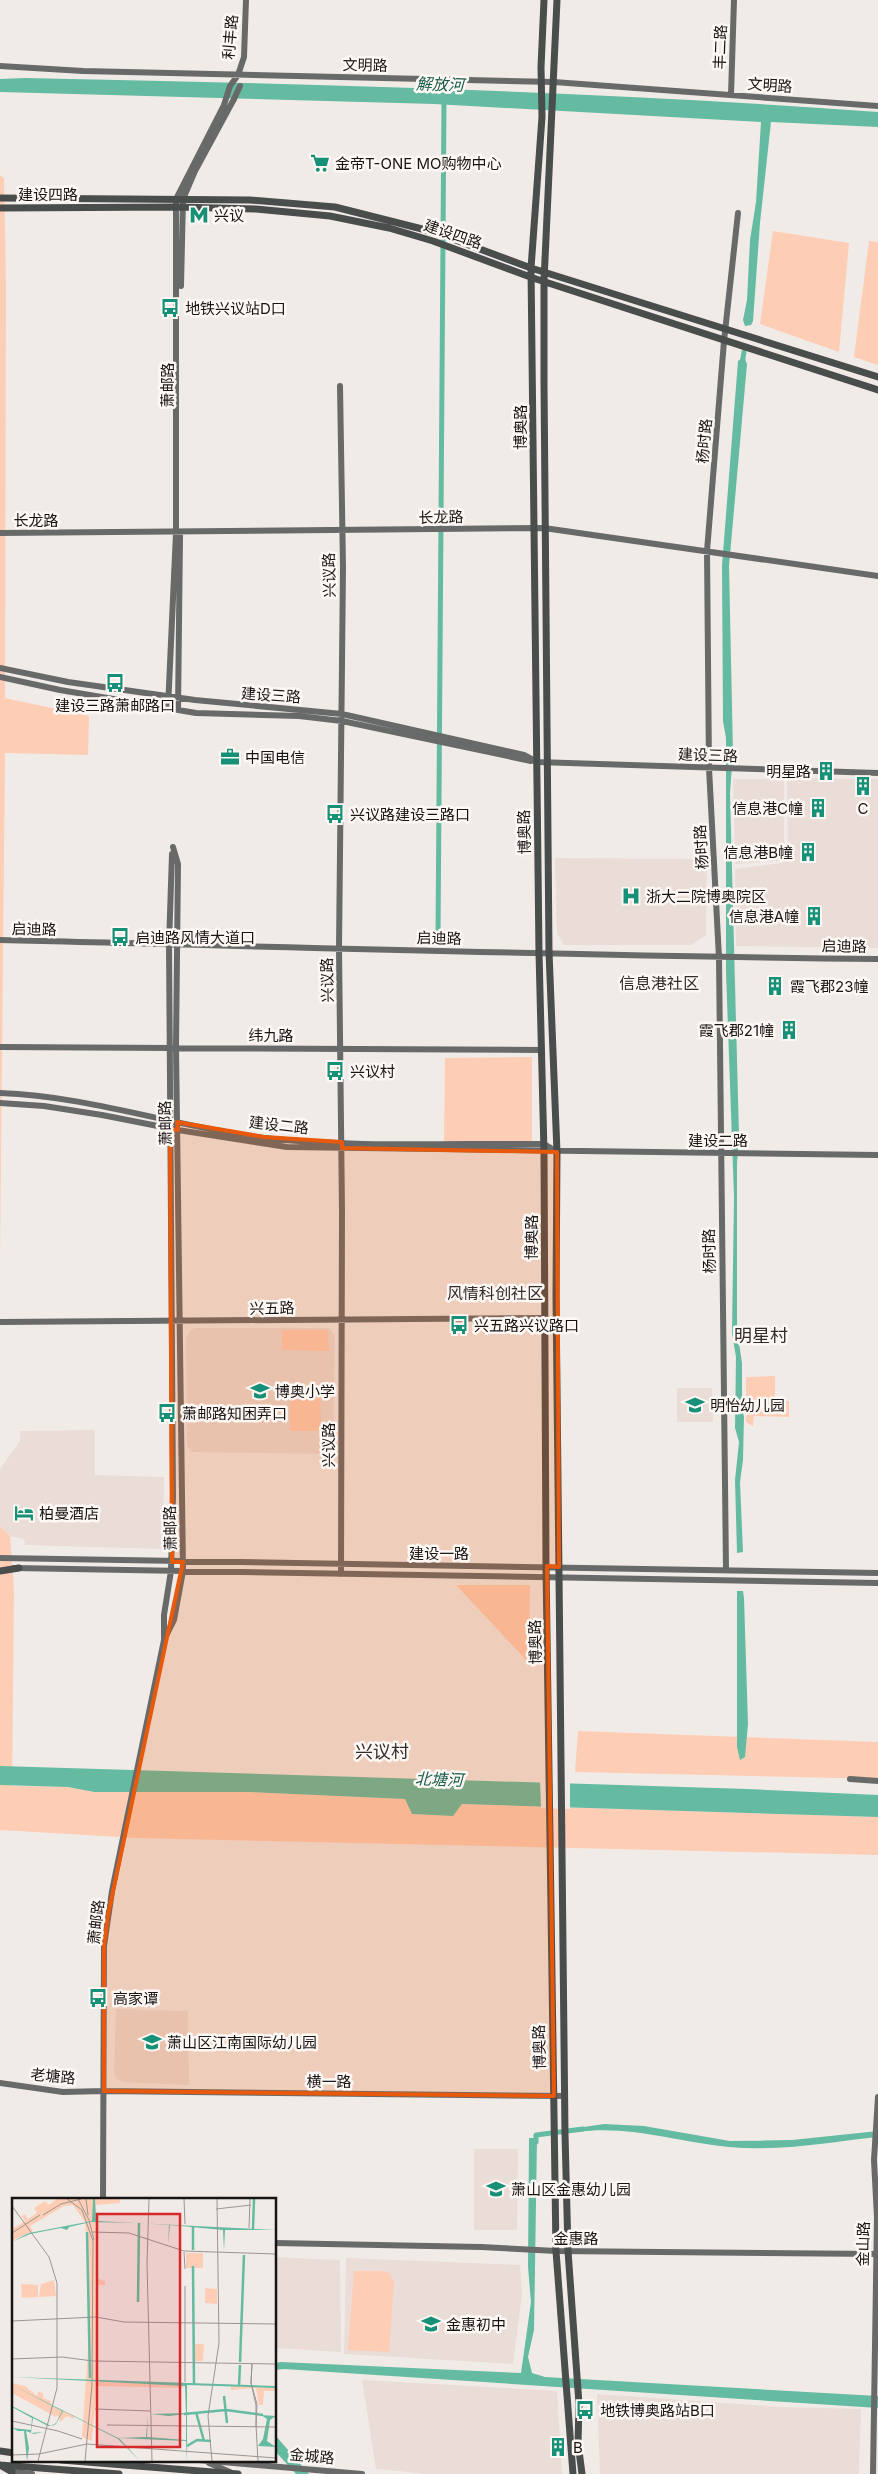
<svg xmlns="http://www.w3.org/2000/svg" width="878" height="2474" font-family="Inter,'Noto Sans SC',sans-serif">
	<rect width="100%" height="100%" fill="#f1ebe8"/>
	<path fill="#eadcd6" d="M787 778 878 779V948L736 946 735 869 781 863 788 857Z
		M733 779H784V855L779 861 735 864Z
		M555 858 707 859 706 935 691 945H564L557 933Z
		M195 1328H328L332 1331 335 1336 333 1443 328 1454 191 1452 187 1445 186 1339 190 1330Z
		M677 1388H712L713 1422H677Z
		M95 1430V1475L164 1477 163 1549 25 1545 24 1539 10 1536 0 1526V1469L20 1441V1431Z
		M116 2009 188 2011 189 2085 123 2082 117 2079 114 2073Z
		M474 2149H518L517 2230H474Z
		M275 2257 340 2260 341 2352 275 2348Z
		M346 2258 520 2265 522 2294 513 2364 344 2354Z
		M362 2380 557 2391 562 2474H428L376 2469Z
		M597 2394 781 2407 861 2409 859 2474H600Z"/>
	<path fill="#fecdb5" d="M0 175 4 178 6 284 5 698 89 716 88 755 5 753 0 1260Z
		M773 231 849 243 839 352 760 324Z
		M869 241 878 242V365L854 357Z
		M532 1057V1146L444 1144 445 1058Z
		M282 1330H328L329 1351 282 1350Z
		M775 1376V1400L789 1401V1417L754 1416 753 1426 746 1422V1377Z
		M290 1388H320L321 1431H290Z
		M0 1526 10 1536 14 1590 12 1786 68 1787 94 1792H250L405 1799 412 1814 453 1816 462 1804 878 1817V1855L136 1838 0 1830Z
		M456 1585H530L529 1663Z
		M578 1731 878 1742V1779L575 1772Z
		M354 2271H384L389 2273 394 2283 389 2352 348 2350Z"/>
	<path fill="#64bba2" d="M25 78C310 84 594 91 878 112V127L771 122 760 223 753 321 751 325 745 326 743 320 747 300 750 240 756 202 761 122 434 104 0 92V79Z
		M742 358 745 359 747 364 729 566 733 753 730 793 739 1135 737 1164V1330L742 1363V1411L744 1416 743 1460 740 1482 743 1552 737 1553 735 1480 739 1442 735 1428 736 1357 732 1333 734 1197 726 972V738L723 721 722 566 738 361Z
		M737 1591H743L744 1598 748 1724 745 1757 740 1760 737 1747Z
		M0 1766 748 1789 878 1795V1817L462 1804 453 1816 412 1814 405 1799 250 1792H94L68 1787 0 1785Z
		M604 2124 644 2126 730 2141 792 2140 878 2131V2137C829 2142 779 2152 729 2147 676 2142 631 2125 577 2132V2128Z
		M529 2138H537L534 2330 528 2357 532 2373 545 2377 878 2396V2408L284 2369 275 2370V2363L281 2362 521 2373 531 2302 528 2267Z
		M275 2435 309 2474H296L275 2451Z"/>
	<path fill="#f1ebe8" d="M540 1780 570 1781V1809L541 1808Z"/>
	<g fill="none" stroke-linecap="round" stroke-linejoin="round">
		<path stroke="#64bba2" stroke-width="5" d="M742 364 744 352
			M438 938 444 100
			M536 2142V2135L583 2129"/>
		<path stroke="#676a69" stroke-width="6" d="M0 66 83 71 554 82 878 106
			M731 95 734 0
			M181 286 183 199 195 171 234 99
			M340 386 343 567 339 948 342 1211 341 1574
			M0 533 544 528 878 576
			M0 668 68 682 195 700 342 714 524 755 537 762 878 773
			M0 677 60 690 196 713 299 716 342 721 531 761
			M168 708 176 533V199L224 105 230 86 238 75 244 57 246 0
			M178 710 180 536
			M0 940C293 947 585 956 878 959
			M0 1047 542 1050
			M0 1093C89 1096 176 1127 264 1138 356 1148 452 1143 544 1144L556 1151
			M0 1103 44 1106 102 1115 178 1130 287 1147 878 1155
			M0 1322 545 1318
			M0 1558 878 1573
			M14 1568 878 1583
			M726 1570 719 958 709 768 707 551 724 341 738 213
			M164 1638V1615L171 1571 173 1496 169 944 172 854
			M850 1779 878 1781
			M0 2083 63 2092 104 2091 564 2096
			M103 2199 104 1946 112 1891 164 1640 174 1620 183 1571 176 1047 178 864 173 847
			M275 2243 481 2247 556 2251 878 2254
			M199 2460 362 2474
			M209 2463 230 2472
			M12 2472 32 2474
			M873 2474 877 2218 874 2160 878 2097"/>
		<path stroke="#494d4c" stroke-width="7" d="M544 0 541 67 542 117 531 268 534 528 539 952 544 1152 546 1566 556 2251 573 2474
			M557 0 544 281V382L549 952 557 1152 556 1296 565 2134 568 2251 579 2404 578 2443 582 2474
			M0 198 250 200 335 207 434 232 531 268 878 377
			M0 208 177 207 256 209 330 216 389 228 433 241 533 278 878 390
			M0 1571 19 1568
			M0 2451 14 2453
			M61 2460 238 2474
			M0 2465 119 2474
			M0 2465 12 2472"/>
		<path stroke="#676a69" stroke-width="6" d="M234 99 240 86"/>
	</g>
	<path fill="#e8590c" fill-opacity="0.2" stroke="#e8590c" stroke-width="4" stroke-linejoin="round" d="M177 1122 264 1137 342 1142V1148L557 1152 559 1567 547 1566 554 2096 104 2091V1946L108 1915 183 1562H172L170 1129 178 1130Z"/>
	<defs>
		<g id="supermarket-bare" transform="scale(1.5)"><path d="M-6-5.5h2.5l.6 2H6L4.5 2H-2.5L-4.4-4H-6ZM-1.5 3.2a1.3 1.3 0 1 0 .1 0ZM3 3.2a1.3 1.3 0 1 0 .1 0Z" fill="#169177" stroke="#fef8f5" stroke-width="2.5" paint-order="stroke"/></g>
		<g id="metro-bare" transform="scale(1.5)"><path d="M-5.5 5V-5H-3L0 0L3-5H5.5V5H3V-.5L0 4L-3-.5V5Z" fill="#169177" stroke="#fef8f5" stroke-width="2.5" paint-order="stroke"/></g>
		<g id="bus-bare" transform="scale(1.5)"><path d="M-5-6H5V4H4V6H2V4H-2V6H-4V4H-5ZM-3.5-4V0h7V-4ZM-3.5 1.2v1.5H-2V1.2ZM2 1.2v1.5H3.5V1.2Z" fill="#169177" stroke="#fef8f5" stroke-width="2.5" paint-order="stroke"/></g>
		<g id="office-bare" transform="scale(1.5)"><path d="M-6-3h4V-5.5h4V-3h4V5H-6ZM-1-4.5V-3h2v-1.5ZM-6 0V1H6V0Z" fill="#169177" stroke="#fef8f5" stroke-width="2.5" paint-order="stroke"/></g>
		<g id="building-bare" transform="scale(1.5)"><path d="M-4-6H4V6H1V3H-1V6H-4ZM-2.5-4.3h1.7v1.8h-1.7ZM.8-4.3h1.7v1.8H.8ZM-2.5-1h1.7V.8h-1.7ZM.8-1h1.7V.8H.8Z" fill="#169177" stroke="#fef8f5" stroke-width="2.5" paint-order="stroke"/></g>
		<g id="hospital-bare" transform="scale(1.5)"><path d="M-5-5h3v3.5h4V-5h3V5h-3V1.5h-4V5h-3Z" fill="#169177" stroke="#fef8f5" stroke-width="2.5" paint-order="stroke"/></g>
		<g id="school-bare" transform="scale(1.5)"><path d="M0-5L7-2L0 1L-7-2ZM-4 1L0 2.5L4 1V4Q0 6-4 4Z" fill="#169177" stroke="#fef8f5" stroke-width="2.5" paint-order="stroke"/></g>
		<g id="hotel-bare" transform="scale(1.5)"><path d="M-6-4.5h1.5V1H6V5H4.5V3h-9V5H-6ZM-4 0a1.8 1.8 0 1 1 3.6 0ZM.5 0V-2.5h3Q6-2.5 6 0Z" fill="#169177" stroke="#fef8f5" stroke-width="2.5" paint-order="stroke"/></g>
	</defs>
	<g fill-rule="evenodd">
		<use href="#supermarket-bare" x="320" y="163"/>
		<use href="#metro-bare" x="199" y="215"/>
		<use href="#bus-bare" x="170" y="308"/>
		<use href="#bus-bare" x="115" y="683"/>
		<use href="#office-bare" x="230" y="757"/>
		<use href="#building-bare" x="826" y="771"/>
		<use href="#building-bare" x="863" y="786"/>
		<use href="#building-bare" x="818" y="808"/>
		<use href="#bus-bare" x="335" y="814"/>
		<use href="#building-bare" x="808" y="852"/>
		<use href="#hospital-bare" x="631" y="896"/>
		<use href="#building-bare" x="814" y="916"/>
		<use href="#bus-bare" x="120" y="937"/>
		<use href="#building-bare" x="775" y="986"/>
		<use href="#building-bare" x="789" y="1030"/>
		<use href="#bus-bare" x="335" y="1071"/>
		<use href="#bus-bare" x="459" y="1325"/>
		<use href="#school-bare" x="260" y="1391"/>
		<use href="#school-bare" x="695" y="1405"/>
		<use href="#bus-bare" x="167" y="1413"/>
		<use href="#hotel-bare" x="24" y="1513"/>
		<use href="#bus-bare" x="98" y="1998"/>
		<use href="#school-bare" x="152" y="2042"/>
		<use href="#school-bare" x="496" y="2189"/>
		<use href="#school-bare" x="431" y="2324"/>
		<use href="#bus-bare" x="585" y="2410"/>
		<use href="#building-bare" x="558" y="2447"/>
	</g>
	<g text-anchor="middle" dominant-baseline="central" stroke-width="5" stroke-linejoin="round" paint-order="stroke">
		<g font-size="15" fill="#171514" stroke="#fef8f5">
			<text transform="translate(230 37) rotate(-85)">利丰路</text>
			<text transform="translate(720 47) rotate(-88)">丰二路</text>
			<text transform="translate(365 65) rotate(1)">文明路</text>
			<text transform="translate(770 85) rotate(4)">文明路</text>
			<text x="48" y="194">建设四路</text>
			<text transform="translate(453 234) rotate(19)">建设四路</text>
			<text transform="translate(167 385) rotate(-90)">萧邮路</text>
			<text transform="translate(520 427) rotate(-90)">博奥路</text>
			<text transform="translate(704 441) rotate(-85)">杨时路</text>
			<text transform="translate(441 517) rotate(-1)">长龙路</text>
			<text x="36" y="520">长龙路</text>
			<text transform="translate(329 575) rotate(-91)">兴议路</text>
			<text transform="translate(271 695) rotate(4)">建设三路</text>
			<text transform="translate(708 755) rotate(2)">建设三路</text>
			<text transform="translate(524 832) rotate(-91)">博奥路</text>
			<text transform="translate(701 847) rotate(-93)">杨时路</text>
			<text transform="translate(34 929) rotate(1)">启迪路</text>
			<text transform="translate(439 938) rotate(1)">启迪路</text>
			<text transform="translate(844 946) rotate(1)">启迪路</text>
			<text transform="translate(327 980) rotate(-91)">兴议路</text>
			<text x="271" y="1035">纬九路</text>
			<text transform="translate(165 1123) rotate(-91)">萧邮路</text>
			<text transform="translate(279 1125) rotate(6)">建设二路</text>
			<text x="718" y="1140">建设二路</text>
			<text transform="translate(531 1237) rotate(-90)">博奥路</text>
			<text transform="translate(709 1251) rotate(-91)">杨时路</text>
			<text transform="translate(272 1308) rotate(-1)">兴五路</text>
			<text transform="translate(328 1445) rotate(-90)">兴议路</text>
			<text transform="translate(170 1528) rotate(-91)">萧邮路</text>
			<text x="439" y="1553">建设一路</text>
			<text transform="translate(535 1642) rotate(-91)">博奥路</text>
			<text transform="translate(96 1922) rotate(-83)">萧邮路</text>
			<text transform="translate(539 2047) rotate(-91)">博奥路</text>
			<text transform="translate(53 2076) rotate(5)">老塘路</text>
			<text x="329" y="2081">横一路</text>
			<text x="576" y="2238">金惠路</text>
			<text transform="translate(863 2244) rotate(-89)">金山路</text>
			<text transform="translate(312 2456) rotate(5)">金城路</text>
		</g>
		<g font-size="15" fill="#171514" stroke="#fef8f5" text-anchor="start">
			<text x="335" y="163">金帝T-ONE MO购物中心</text>
			<text x="214" y="215">兴议</text>
			<text x="185" y="308">地铁兴议站D口</text>
			<text x="115" y="705" text-anchor="middle">建设三路萧邮路口</text>
			<text x="245" y="757">中国电信</text>
			<text x="811" y="771" text-anchor="end">明星路</text>
			<text x="803" y="808" text-anchor="end">信息港C幢</text>
			<text x="863" y="808" text-anchor="middle">C</text>
			<text x="350" y="814">兴议路建设三路口</text>
			<text x="793" y="852" text-anchor="end">信息港B幢</text>
			<text x="646" y="896">浙大二院博奥院区</text>
			<text x="799" y="916" text-anchor="end">信息港A幢</text>
			<text x="135" y="937">启迪路风情大道口</text>
			<text x="790" y="986">霞飞郡23幢</text>
			<text x="774" y="1030" text-anchor="end">霞飞郡21幢</text>
			<text x="350" y="1071">兴议村</text>
			<text x="474" y="1325">兴五路兴议路口</text>
			<text x="275" y="1391">博奥小学</text>
			<text x="710" y="1405">明怡幼儿园</text>
			<text x="182" y="1413">萧邮路知困弄口</text>
			<text x="39" y="1513">柏曼酒店</text>
			<text x="113" y="1998">高家谭</text>
			<text x="167" y="2042">萧山区江南国际幼儿园</text>
			<text x="511" y="2189">萧山区金惠幼儿园</text>
			<text x="446" y="2324">金惠初中</text>
			<text x="600" y="2410">地铁博奥路站B口</text>
			<text x="573" y="2447">B</text>
		</g>
		<g font-size="16" font-style="italic" fill="#175d4c" stroke="#fef8f5">
			<text transform="translate(440 84) rotate(2)">解放河</text>
			<text transform="translate(439 1779) rotate(2)">北塘河</text>
		</g>
		<g font-size="16" fill="#312d2b" stroke="#fef8f5">
			<text x="659" y="983">信息港社区</text>
			<text x="495" y="1293">风情科创社区</text>
		</g>
		<g font-size="18" fill="#312d2b" stroke="#fef8f5">
			<text x="761" y="1335">明星村</text>
			<text x="382" y="1751">兴议村</text>
		</g>
	</g>
	<g transform="translate(12 2198)">
		<rect width="264" height="264" fill="#f1ebe8"/>
		<path d="M44 1H108V5L84 7 86 81 93 83V87H86V184L171 187V190L85 188 80 243 70 239 76 152 77 74 73 24 61 7 52 8 18 28 21 33 0 43V31L13 23 10 18 13 16 16 21 25 15 22 10 33 3 37 7ZM174 55H191V70H174ZM42 82 44 98 27 99 29 86ZM9 86 26 87V99L10 100ZM193 90 205 91V106L193 105ZM183 146H192L191 163H183ZM0 185 13 188 25 198 26 194 31 195V200L39 203 38 207 63 218 61 221 55 218 48 224 46 217 44 219 0 195ZM219 188 264 190V193H252L251 207H247L244 190 219 192Z" fill="#fecdb5"/>
		<path d="M81 1H83L84 23 264 32H213L212 53 211 32 158 27 156 46 157 27 126 25 79 24 57 29 55 32 49 30 18 36 0 44 17 35 80 23ZM0 179 264 188V190L175 187V263L174 243 107 240 128 263 106 241 51 213 44 226 40 228H36L21 220 19 235 31 234 22 236 14 233 17 250 15 263 12 233H6L0 230 19 232 20 220 0 209V208L39 228 44 225 50 213 2 188 106 240 134 239 136 217 135 239 174 242V216L157 218 139 216 174 215 173 188ZM249 217 264 218 258 222 255 243 264 249 246 248 251 241 255 221Z" fill="#64bba2"/>
		<path fill="none" stroke="#64bba2" stroke-width="2.5" d="M181 28V52M241 31 242 1M75 34 78 180M181 68 182 186M126 104 127 25M228 164 232 57M227 188 228 167M212 198 215 225M184 214 192 243M172 216 214 212 251 217M175 248 185 242 199 243"/>
		<path fill="none" stroke="#9a9593" stroke-width="1" d="M55 1 70 12 81 43 80 187 73 263M66 1 77 22 82 42M74 1 76 17M137 1 135 65 140 263M172 1 173 26M0 8 37 59 45 85V190L26 263M204 11 239 7M31 17 49 6 69 1M237 30 238 1M80 34 117 35 172 53 264 56M0 35 28 17M172 54 173 71M173 88V184M0 123 84 119 112 124 264 126M0 161 50 159 81 163 264 166M83 211 138 213M0 223 46 233 70 241M95 227 264 229M244 229 245 206 239 185 240 166 239 185 244 207V227L246 263M0 257 27 256 75 246 264 260M200 263 196 218 207 145 205 1"/>
		<path fill="#d62828" fill-opacity="0.15" stroke="#d62828" stroke-width="2.5" d="M85 16H168V249H85Z"/>
		<rect width="264" height="264" fill="none" stroke="#171514" stroke-width="2.5"/>
	</g>
</svg>
